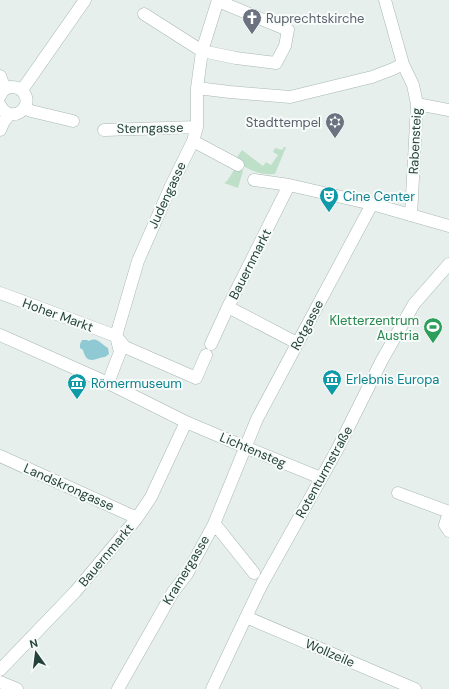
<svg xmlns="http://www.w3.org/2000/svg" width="449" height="689" font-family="'DM Sans',sans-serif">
	<rect width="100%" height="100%" fill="#e6efeb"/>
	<path fill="#bfe0c8" d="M284 147H286L275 174C261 175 250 171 239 163L240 160 237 157 242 150 263 166 266 162 271 165 278 155 273 152 275 148 282 150Z
		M236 167 243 171 238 188 224 183 227 181Z"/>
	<path fill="#8ec9d4" d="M82 340H87L89 341C97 336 101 344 108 348L109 354 105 357C97 357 87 367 83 350L80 348V344Z"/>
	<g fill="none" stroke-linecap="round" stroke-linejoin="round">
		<g stroke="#a8b8b2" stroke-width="13">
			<path id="pedestrian" d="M385 0 403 64 413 85 417 104 411 215
				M144 14 202 51 236 58 276 63 285 46 288 30 218 1
				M197 88 230 92 290 97 372 77 393 69 403 64
				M417 104 449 110
				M104 130 197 127
				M193 141 238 165
				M171 186 193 141 197 127V88L202 51 218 0"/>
		</g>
		<g stroke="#a8b8b2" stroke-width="13">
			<path id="minor" d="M0 76 5 89
				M22 90 85 0
				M0 96C2 91 6 87 12 87 17 87 20 88 23 92 36 107 10 126 0 105
				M24 108 31 111 73 121
				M0 130 4 121 10 114
				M254 180 289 185 372 204 449 226
				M0 293 116 336 125 347 196 378 206 355
				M228 307 297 343
				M0 335 108 383 186 422 245 447 321 478
				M211 344 228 307 289 185
				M108 383 120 352 116 336 138 261 171 186
				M0 456 137 518
				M398 493 449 512
				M449 512 445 525 449 531
				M214 524 218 528 254 573
				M246 617 415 689
				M0 670 75 592 137 518 151 497 186 422
				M0 682 17 689
				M118 689 173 592 187 574 214 524 257 419 372 204
				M212 689 246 617 262 584 337 450 382 360 414 304 449 264"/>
		</g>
		<use href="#pedestrian" stroke="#fff" stroke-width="12"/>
		<use href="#minor" stroke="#fff" stroke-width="12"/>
	</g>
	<defs>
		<g id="church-pin" transform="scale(1)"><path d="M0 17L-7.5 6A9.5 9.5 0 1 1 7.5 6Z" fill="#6b7280" stroke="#f7fbf9"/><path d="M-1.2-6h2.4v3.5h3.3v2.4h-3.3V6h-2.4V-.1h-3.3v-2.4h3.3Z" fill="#fff"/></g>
		<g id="synagogue-pin" transform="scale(1)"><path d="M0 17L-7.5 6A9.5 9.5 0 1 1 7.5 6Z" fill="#6b7280" stroke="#f7fbf9"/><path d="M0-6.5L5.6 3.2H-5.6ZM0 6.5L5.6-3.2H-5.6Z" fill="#fff"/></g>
		<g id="theatre-pin" transform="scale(1)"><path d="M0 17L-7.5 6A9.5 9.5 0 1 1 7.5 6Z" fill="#0f9aa8" stroke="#f7fbf9"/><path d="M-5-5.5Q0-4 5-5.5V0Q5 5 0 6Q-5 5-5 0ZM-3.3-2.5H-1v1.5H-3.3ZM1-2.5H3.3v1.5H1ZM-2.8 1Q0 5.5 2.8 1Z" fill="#fff"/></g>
		<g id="stadium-pin" transform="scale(1)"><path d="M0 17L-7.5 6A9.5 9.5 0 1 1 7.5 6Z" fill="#2e9e5b" stroke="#f7fbf9"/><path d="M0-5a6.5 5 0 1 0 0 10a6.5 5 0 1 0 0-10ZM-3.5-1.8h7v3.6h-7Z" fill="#fff"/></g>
		<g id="museum-pin" transform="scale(1)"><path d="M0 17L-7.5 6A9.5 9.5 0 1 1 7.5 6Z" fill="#0f9aa8" stroke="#f7fbf9"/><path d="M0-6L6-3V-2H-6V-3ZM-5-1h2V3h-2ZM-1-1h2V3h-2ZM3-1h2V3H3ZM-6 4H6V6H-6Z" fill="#fff"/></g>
	</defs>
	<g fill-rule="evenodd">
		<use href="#church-pin" x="252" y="18"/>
		<use href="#synagogue-pin" x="335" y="122"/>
		<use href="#theatre-pin" x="329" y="196"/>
		<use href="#stadium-pin" x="433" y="327"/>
		<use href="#museum-pin" x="332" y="379"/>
		<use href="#museum-pin" x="77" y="383"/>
	</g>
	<g text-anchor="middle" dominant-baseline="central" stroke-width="4" stroke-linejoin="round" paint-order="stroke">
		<g font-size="13" fill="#5b616d" stroke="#f7fbf9" text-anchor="start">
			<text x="266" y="18">Ruprechtskirche</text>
			<text x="321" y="122" text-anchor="end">Stadttempel</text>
		</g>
		<g font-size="13" fill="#24423a" stroke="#f7fbf9">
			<text transform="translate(150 128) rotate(-1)">Sterngasse</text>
			<text transform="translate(415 141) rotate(-87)">Rabensteig</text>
			<text transform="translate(167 195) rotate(-65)">Judengasse</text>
			<text transform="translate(250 264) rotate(-63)">Bauernmarkt</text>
			<text transform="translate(58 315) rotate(20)">Hoher Markt</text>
			<text transform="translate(307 325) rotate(-62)">Rotgasse</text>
			<text transform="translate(253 450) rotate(23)">Lichtensteg</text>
			<text transform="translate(324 472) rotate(-61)">Rotenturmstraße</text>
			<text transform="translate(69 487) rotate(24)">Landskrongasse</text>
			<text transform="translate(106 555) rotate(-50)">Bauernmarkt</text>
			<text transform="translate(186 570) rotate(-59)">Kramergasse</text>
			<text transform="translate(330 653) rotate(23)">Wollzeile</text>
		</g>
		<g font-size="13" fill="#0d838f" stroke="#f7fbf9" text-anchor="start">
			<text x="343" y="196">Cine Center</text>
			<text x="346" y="379">Erlebnis Europa</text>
			<text x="91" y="383">Römermuseum</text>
		</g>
		<g font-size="13" fill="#27864d" stroke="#f7fbf9" text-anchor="end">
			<text x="419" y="320">Kletterzentrum<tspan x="419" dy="15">Austria</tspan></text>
		</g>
	</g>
	<g transform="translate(36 653) rotate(346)" stroke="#f7fbf9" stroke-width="3" paint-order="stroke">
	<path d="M0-3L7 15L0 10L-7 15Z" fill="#24423a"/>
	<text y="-6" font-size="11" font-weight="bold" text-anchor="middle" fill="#24423a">N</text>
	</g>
</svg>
